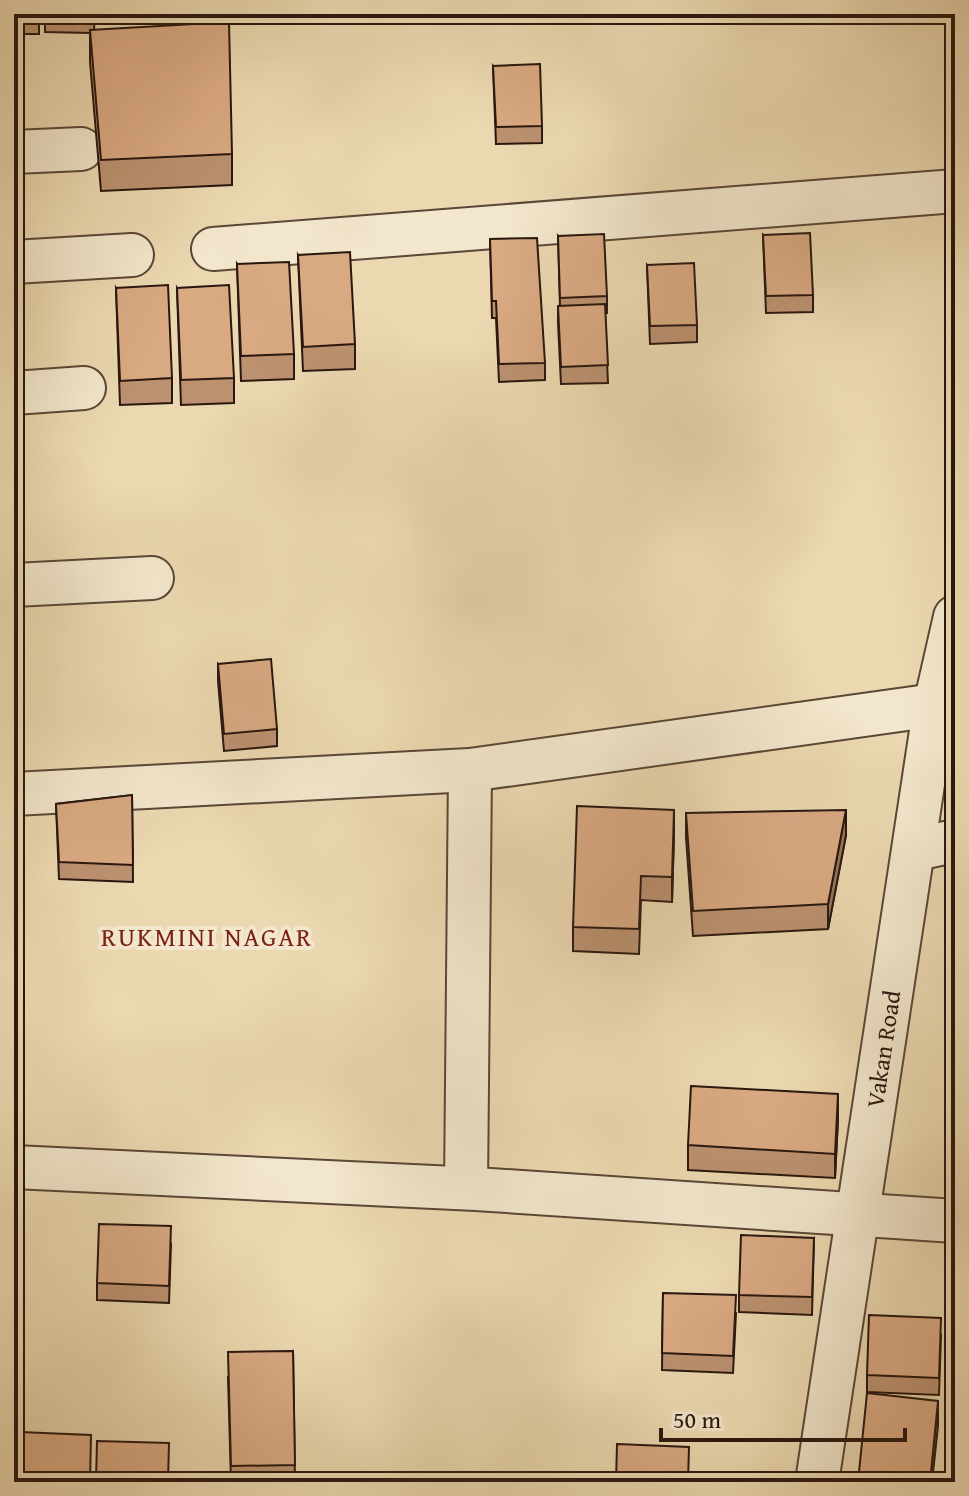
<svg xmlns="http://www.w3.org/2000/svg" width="969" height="1496" font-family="'Gentium Book Plus',serif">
	<rect width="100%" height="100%" fill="#ebd8b0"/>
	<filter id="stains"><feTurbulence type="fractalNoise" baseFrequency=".0025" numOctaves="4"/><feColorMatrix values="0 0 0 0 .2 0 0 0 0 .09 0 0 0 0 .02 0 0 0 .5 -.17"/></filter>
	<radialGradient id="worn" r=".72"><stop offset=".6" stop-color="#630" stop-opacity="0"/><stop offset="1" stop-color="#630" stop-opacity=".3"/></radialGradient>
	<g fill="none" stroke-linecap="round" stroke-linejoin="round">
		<g stroke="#5a4737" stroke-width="46">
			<g id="minor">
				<path d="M14 152 81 149"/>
				<path d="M213 249 955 191"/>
				<path d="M14 262 132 255"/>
				<path d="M14 393 84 388"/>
				<path d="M14 585 152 578"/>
				<path d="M14 794 470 770 935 705"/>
				<path d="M916 849 955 841"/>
				<path d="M14 1167 476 1189 955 1221"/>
				<path d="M466 1188 470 770"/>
				<path id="s1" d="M817 1482 935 705 955 617"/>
			</g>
		</g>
		<use href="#minor" stroke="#f2e6cc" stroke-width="42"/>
	</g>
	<path fill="#bb9170" stroke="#29170f" stroke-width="2" d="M14 14H39V34H14Z
		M45 14H95L94 30 232 154V185L101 191 90 62V33L45 32Z
		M493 66 542 126V143L496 144Z
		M763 235 813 295V312L766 313Z
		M558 236 607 296V313H605L608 383 561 384 558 323V306H560Z
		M490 239 545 363V380L499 382 496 318H492Z
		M298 255 355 344V369L303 371Z
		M237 264 294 354V379L241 381Z
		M647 265 697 325V342L650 344Z
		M116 288 172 378V403L120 405Z
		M177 288 234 378V403L181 405Z
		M218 664 277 729V746L224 751 218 681Z
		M955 732V784L951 757V733Z
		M132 795 133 882 59 879 56 804Z
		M686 813 846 835 828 929 693 936 686 837Z
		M674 834 672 902 641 900 639 954 573 951V927Z
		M838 1119 835 1178 688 1170V1145Z
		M814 1238 812 1315 739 1312V1295Z
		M171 1244 169 1303 97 1300V1283Z
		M663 1293 736 1313 733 1373 662 1370Z
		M941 1335 939 1395 867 1392V1375Z
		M293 1351 295 1482H231L228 1377Z
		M955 1404V1458L950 1457V1440Z"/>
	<path fill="#98765b" stroke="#29170f" stroke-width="2" d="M674 810V834L672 902V877Z
		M846 810V835L828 929V904Z
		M838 1094V1119L835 1178V1154Z
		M938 1401V1426L932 1482H930Z"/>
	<path fill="#d9a982" stroke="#29170f" stroke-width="2" d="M14 14H39V17L14 16Z
		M45 14H94V15H45Z
		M229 22 232 154 101 160 90 30Z
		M540 64 542 126 496 127 493 66Z
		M810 233 813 295 766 296 763 235Z
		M604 234 607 296 560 298 558 236Z
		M537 238 545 363 499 364 496 301H492L490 239Z
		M350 252 355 344 303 347 298 255Z
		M289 262 294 354 241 356 237 264Z
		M694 263 697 325 650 326 647 265Z
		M168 285 172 378 120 381 116 288Z
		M229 285 234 378 181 380 177 288Z
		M605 304 608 365 561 367 558 306Z
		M271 659 277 729 224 734 218 664Z
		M955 732V760L951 733Z
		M132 795 133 865 59 862 56 804Z
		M577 806 674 810 672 877 641 876 639 929 573 927Z
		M846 810 828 904 693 911 686 813Z
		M691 1086 838 1094 835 1154 688 1145Z
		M99 1224 171 1226 169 1286 97 1283Z
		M741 1235 814 1238 812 1297 739 1295Z
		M663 1293 736 1295 733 1356 662 1353Z
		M869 1315 941 1318 939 1378 867 1375Z
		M293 1351 295 1465 231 1466 228 1352Z
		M867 1393 938 1401 930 1482H858Z
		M954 1404H955V1441L950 1440Z
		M20 1432 91 1435 90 1482H18Z
		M97 1441 169 1443 168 1482H96Z
		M617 1444 689 1447 688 1482H616Z
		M954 1469H955V1482H952Z"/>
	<g text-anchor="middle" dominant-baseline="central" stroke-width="8" stroke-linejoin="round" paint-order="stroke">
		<g font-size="24" fill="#29170f" stroke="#f2e6cc">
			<text stroke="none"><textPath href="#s1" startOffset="438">Vakan Road</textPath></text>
		</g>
		<g font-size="26" letter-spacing="2" fill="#7a1f14" stroke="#f2e6cc">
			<text x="207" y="936">RUKMINI NAGAR</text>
		</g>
	</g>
	<rect width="969" height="1496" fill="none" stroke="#ebd8b0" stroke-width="48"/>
	<rect x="16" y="16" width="937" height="1464" fill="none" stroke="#29170f" stroke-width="4"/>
	<rect x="24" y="24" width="921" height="1448" fill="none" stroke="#29170f" stroke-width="2"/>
	<path d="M661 1428v12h244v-12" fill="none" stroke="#29170f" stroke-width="4"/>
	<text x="673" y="1428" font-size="24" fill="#29170f" stroke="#f2e6cc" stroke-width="6" paint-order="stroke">50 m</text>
	<rect width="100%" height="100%" filter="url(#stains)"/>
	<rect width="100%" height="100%" fill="url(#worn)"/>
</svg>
